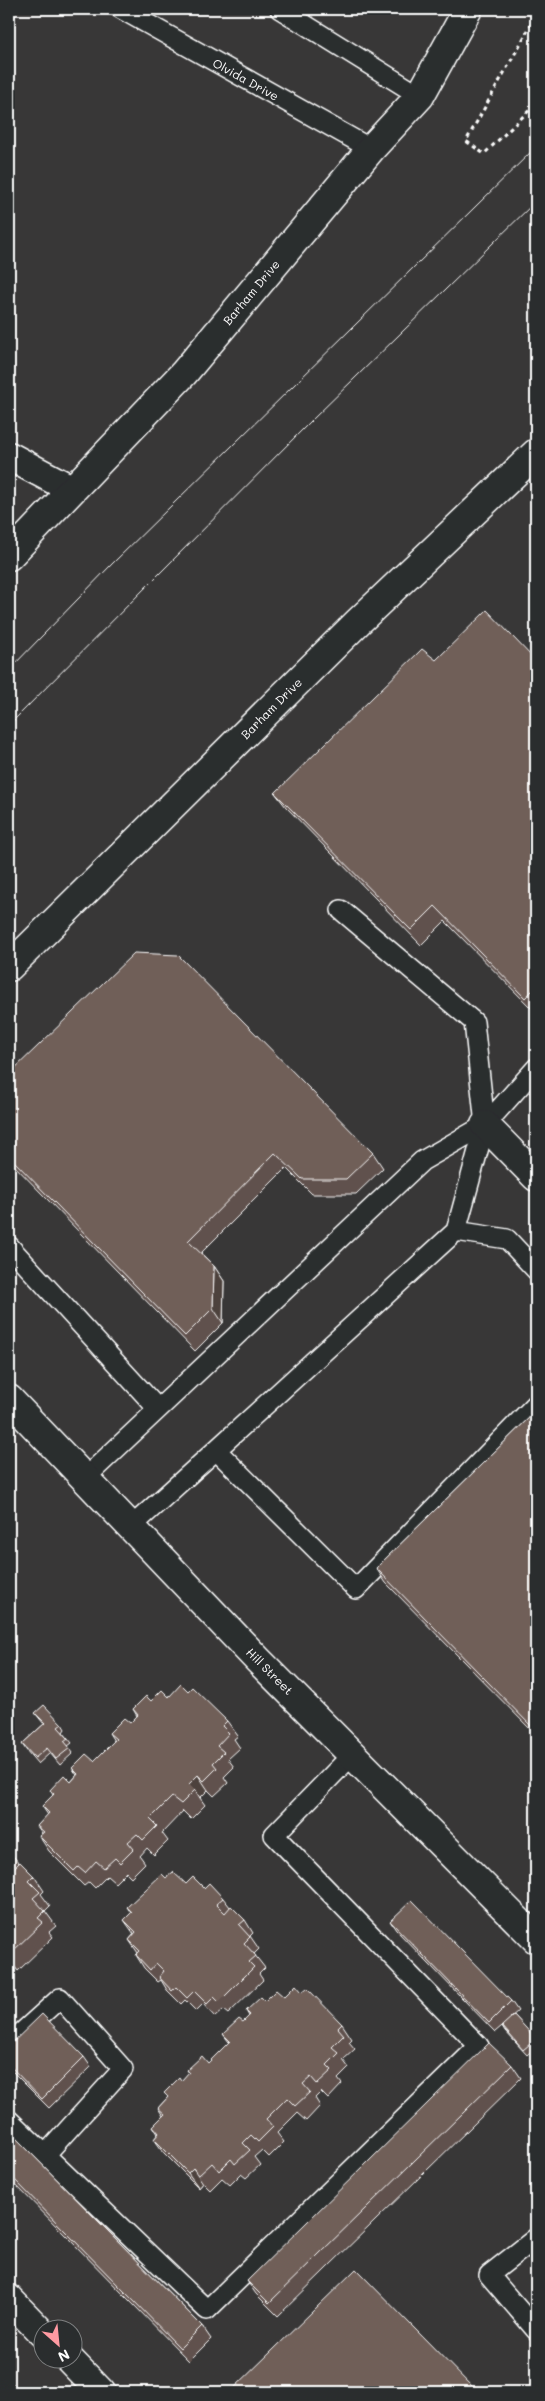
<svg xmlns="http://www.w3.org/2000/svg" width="545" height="2401" font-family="Mali,sans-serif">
	<rect width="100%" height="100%" fill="#383737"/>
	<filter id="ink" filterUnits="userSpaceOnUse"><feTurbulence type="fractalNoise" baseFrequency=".02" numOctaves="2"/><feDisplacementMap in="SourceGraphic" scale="10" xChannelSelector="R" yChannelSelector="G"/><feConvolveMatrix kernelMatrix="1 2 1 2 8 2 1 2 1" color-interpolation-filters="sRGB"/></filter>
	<g filter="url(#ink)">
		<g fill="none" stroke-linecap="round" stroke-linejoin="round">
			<g stroke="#fff" stroke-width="22">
				<path id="service" d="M121 9 371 149
					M280 9 420 96
					M456 1231 507 1239 536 1270
					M9 1246 158 1409
					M216 1450 456 1231 485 1125 474 1022 341 910
					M85 1478 422 1161 485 1125 536 1068
					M131 1527 216 1450 356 1589 536 1404
					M9 2044 60 1998 123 2069 45 2155
					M9 2120 207 2310 479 2046 274 1835 353 1754
					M536 2238 489 2275 536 2330"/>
			</g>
			<g stroke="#fff" stroke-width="31">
				<path id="minor" d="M9 456 71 489
					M485 1125 536 1177
					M9 2299 42 2333
					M68 2358 101 2392"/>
			</g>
			<g stroke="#fff" stroke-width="31">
				<path id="tertiary" d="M9 556 184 373 371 149 420 96 468 9
					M9 1399 258 1660 536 1939"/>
			</g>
			<g stroke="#fff" stroke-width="31">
				<path id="secondary" d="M9 967 358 622 536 453"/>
			</g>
			<path stroke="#fff" stroke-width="3" stroke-dasharray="4 4" stroke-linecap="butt" d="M536 16 466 141 484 154 536 104"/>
			<use href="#service" stroke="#2a2d2e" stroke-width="19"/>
			<use href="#minor" stroke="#2a2d2e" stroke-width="28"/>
			<use href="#tertiary" stroke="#2a2d2e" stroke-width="28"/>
			<use href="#secondary" stroke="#2a2d2e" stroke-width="28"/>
			<path stroke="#fff" stroke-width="1" d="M9 670 112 564 536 147
				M9 725 311 421 536 201"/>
		</g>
		<path fill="#60514d" stroke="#fff" d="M436 660 536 661V1013L445 921 421 945 286 807 275 793Z
			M9 1074 373 1153 383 1168 356 1194H312L286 1168 201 1253 214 1266 224 1281 223 1323 195 1351 9 1160Z
			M536 1411V1735L386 1583 376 1568Z
			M188 1691 227 1721 238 1736 234 1739 240 1748 228 1759 234 1767 224 1777 228 1783 214 1796 208 1790 200 1798 205 1805 191 1819 183 1811 162 1833 168 1841 154 1855 147 1848 140 1856 145 1863 131 1877 126 1872 115 1883 107 1876 95 1888 89 1882 84 1886 49 1851 39 1836 42 1833 37 1826 48 1815 42 1806 53 1795 50 1790 71 1782 77 1775 72 1768 94 1761 114 1741 109 1733 130 1723 137 1716 133 1709 151 1701Z
			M35 1713 62 1724 65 1729 63 1732 72 1743 68 1746 73 1753 60 1765 50 1753 38 1764 26 1750 22 1744 44 1724Z
			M9 1851 19 1863 34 1876 44 1891 41 1894 50 1906 45 1911 56 1926 49 1932 53 1937 18 1971 14 1966 9 1971Z
			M166 1878 186 1884 204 1888 223 1898 230 1907 245 1920 253 1933 250 1936 259 1949 254 1954 265 1968 259 1974 263 1980 228 2014 223 2010 215 2017 203 2004 196 2011 185 2000 181 2004 167 1990 161 1980 158 1982 144 1968 136 1955 138 1953 129 1940 134 1934 124 1920 131 1913 127 1907Z
			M390 1921 511 2001 518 2011 510 2018 514 2015 536 2040V2047L527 2055 505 2031 502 2026 495 2032 396 1930Z
			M302 1992 342 2024 352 2039 349 2042 355 2049 343 2060 349 2068 338 2079 342 2084 328 2099 321 2092 315 2098 320 2106 306 2121 297 2113 277 2133 284 2142 269 2157 262 2150 254 2157 260 2165 246 2178 241 2174 230 2185 222 2178 210 2190 203 2183 199 2188 164 2153 154 2139 158 2134 153 2126 163 2116 158 2108 168 2097 164 2093 181 2081 189 2073 187 2070 208 2063 229 2042 223 2034 243 2022 249 2016 246 2011 265 2001 284 1997Z
			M9 2046 84 2057 91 2067 49 2108 9 2068Z
			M512 2065 521 2078 278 2316 256 2294 247 2281Z
			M9 2131 202 2326 211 2339 189 2361 9 2178Z"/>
		<path fill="#4e423e" stroke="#fff" d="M214 1266 224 1281 223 1323 213 1308Z
			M198 1775 208 1790 200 1798 195 1790 189 1784Z
			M193 2168 203 2183 199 2188 188 2173Z"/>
		<path fill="#705e59" stroke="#fff" d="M487 610 536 661V987L525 998 435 906 411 930 275 793 422 649 436 660Z
			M134 953 178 955 373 1153 346 1179H302L275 1153 188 1241 214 1266 213 1308 185 1336 9 1156V1074Z
			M536 1411V1731L376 1568Z
			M181 1684 188 1691 192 1687 227 1721 222 1726 229 1733 217 1746 224 1752 213 1763 217 1768 204 1781 198 1775 189 1784 195 1790 181 1804 172 1797 150 1819 157 1826 143 1840 137 1834 128 1842 134 1849 120 1863 115 1858 104 1868 96 1861 85 1873 78 1867 74 1871 39 1836 44 1832 37 1826 49 1813 42 1806 54 1794 50 1790 64 1775 71 1782 78 1774 72 1768 86 1754 94 1761 116 1739 109 1733 124 1718 130 1723 138 1715 133 1709 146 1696 151 1701 162 1690 169 1697Z
			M44 1705 62 1724 58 1727 68 1738 64 1741 70 1748 56 1759 47 1748 35 1758 22 1744 45 1723 35 1713Z
			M9 1851 12 1854 9 1857Z
			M20 1862 34 1876 29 1881 40 1892 33 1898 45 1911 38 1918 43 1922 9 1955V1863L14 1868Z
			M173 1872 186 1884 193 1877 204 1888 209 1883 223 1898 216 1904 225 1913 231 1906 245 1920 239 1925 250 1937 244 1943 256 1956 249 1962 254 1967 219 2002 214 1997 207 2004 194 1991 187 1998 176 1987 172 1991 159 1977 164 1971 156 1963 150 1970 136 1955 140 1951 129 1940 136 1932 124 1920 132 1912 127 1907 162 1874 166 1878Z
			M412 1900 511 2001 489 2023 390 1921Z
			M296 1985 302 1992 307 1988 342 2024 338 2028 344 2035 332 2047 339 2053 327 2065 332 2070 317 2084 311 2077 303 2084 310 2092 295 2106 287 2098 266 2119 273 2127 258 2142 251 2135 243 2143 250 2150 235 2164 231 2159 219 2171 212 2163 199 2175 193 2168 188 2173 154 2139 159 2133 153 2126 165 2114 158 2108 168 2097 164 2093 179 2078 181 2081 189 2072 187 2070 202 2056 208 2063 230 2041 223 2034 239 2019 243 2022 250 2015 246 2011 261 1997 265 2001 276 1990 284 1997Z
			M42 2014 84 2057 42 2099 9 2065V2046Z
			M514 2015 536 2039 523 2050 502 2026Z
			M489 2043 512 2065 269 2303 247 2281Z
			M9 2131 202 2326 180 2348 9 2174Z
			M356 2269 477 2392H230Z
			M9 2380 21 2392H9Z"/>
	</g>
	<g text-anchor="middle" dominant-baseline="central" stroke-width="4" stroke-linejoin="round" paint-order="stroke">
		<g font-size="12" fill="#fff" stroke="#2a2d2e">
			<text transform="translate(246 79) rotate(29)">Olvida Drive</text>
			<text transform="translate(251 292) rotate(-50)">Barham Drive</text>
			<text transform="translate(271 708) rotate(-45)">Barham Drive</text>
			<text transform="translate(270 1671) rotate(45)">Hill Street</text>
		</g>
	</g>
	<rect width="545" height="2401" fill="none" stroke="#2a2d2e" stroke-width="30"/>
	<rect x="15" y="15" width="515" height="2371" fill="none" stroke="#fff" stroke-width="2" filter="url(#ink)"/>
	<g transform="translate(58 2344) rotate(153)"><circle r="24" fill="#2a2d2e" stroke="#7f8182"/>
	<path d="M0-4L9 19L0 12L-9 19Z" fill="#ff9aa2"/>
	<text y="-8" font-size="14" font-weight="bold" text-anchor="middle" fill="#ffffff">N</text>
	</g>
</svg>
